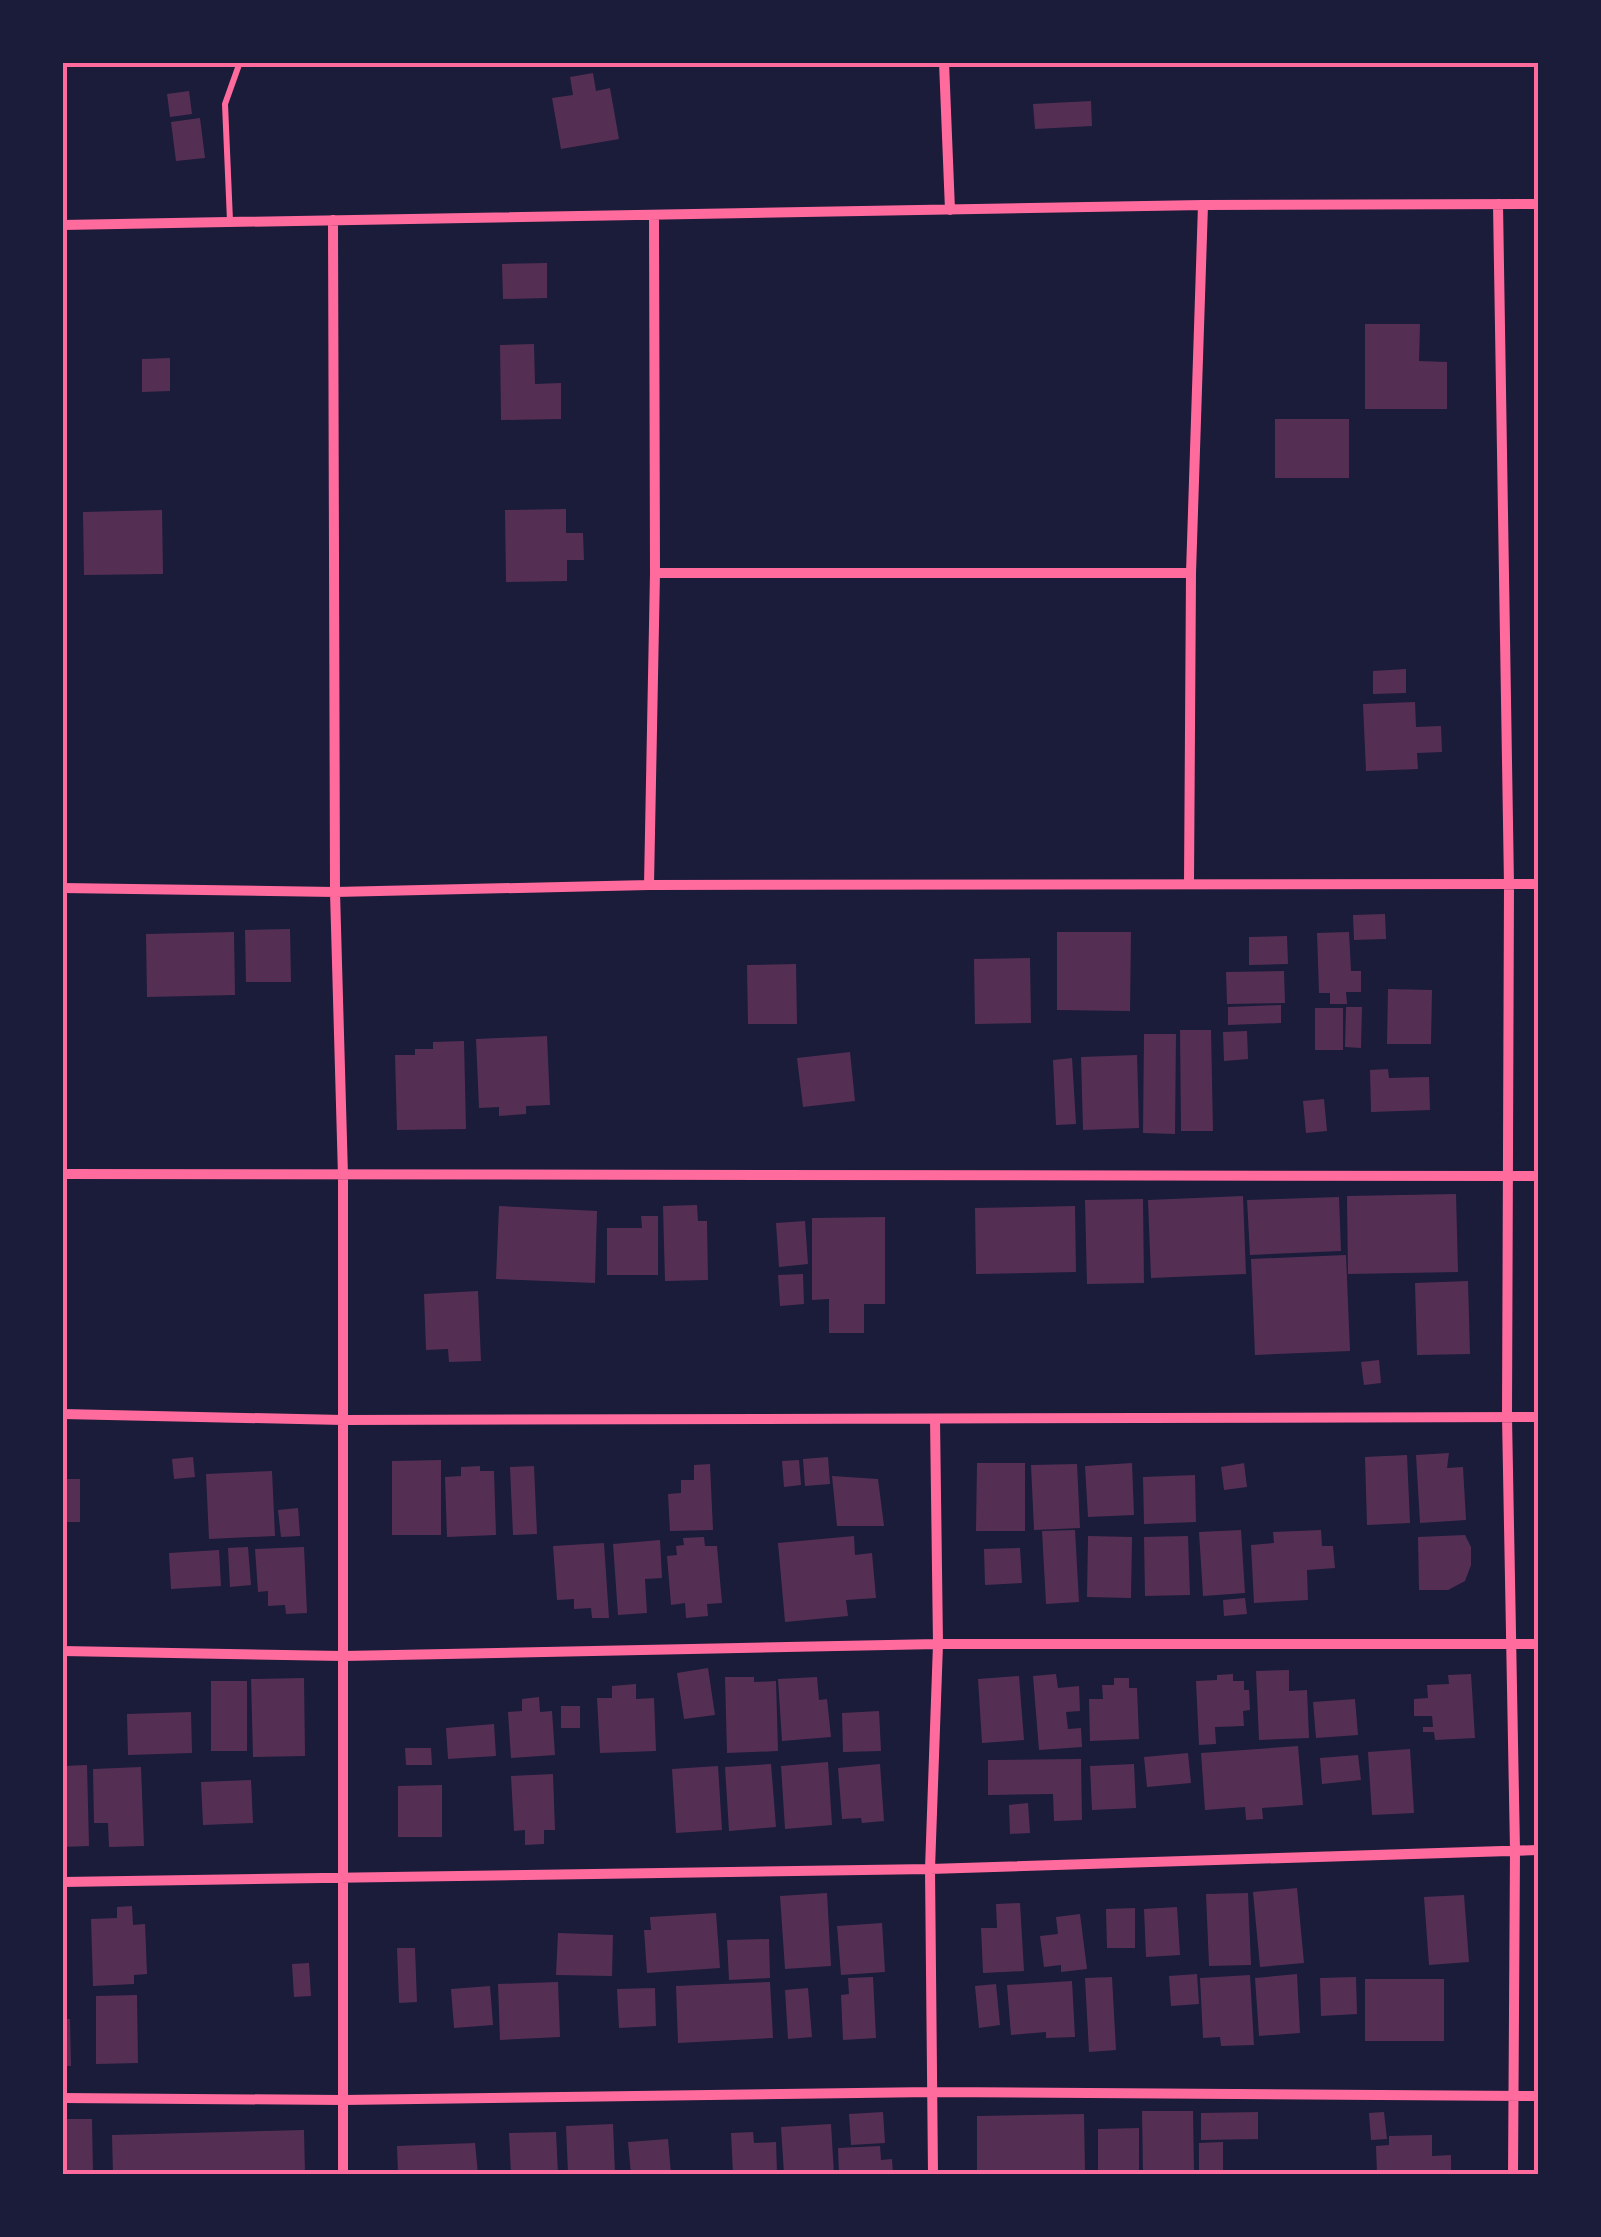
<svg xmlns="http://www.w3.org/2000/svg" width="1601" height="2237" font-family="'Exo 2',sans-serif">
	<rect width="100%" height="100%" fill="#1b1b3a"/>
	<path fill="#542f53" d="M593 73 596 91 610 88 619 139 561 149 552 98 573 95 570 77Z
		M189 91 192 114 170 117 167 94Z
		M1091 101 1092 126 1035 129 1033 104Z
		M200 118 205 158 176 161 171 122Z
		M547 263V298L503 299 502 264Z
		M1365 324H1420L1419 361 1447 362V409H1365Z
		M534 344 535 384 561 383V419L501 420 500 345Z
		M170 358V391L142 392V359Z
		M1275 419H1349V478H1275Z
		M566 509V533H583L584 560H567V581L506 582 505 510Z
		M162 510 163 574 84 575 83 512Z
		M1406 669V693L1373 694V671Z
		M1415 702 1416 727 1441 726 1442 752 1417 753 1418 769 1366 771 1363 704Z
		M1385 914 1386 939 1354 940 1353 915Z
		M290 929 291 982H246L245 930Z
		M234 932 235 995 147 997 146 934Z
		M1057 932H1131L1130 1011 1057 1010Z
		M1349 932 1351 971H1361V992H1346L1347 1004H1330V993H1319L1317 933Z
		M1287 936 1288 964 1249 965V937Z
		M1030 958 1031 1023 975 1024 974 959Z
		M796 964 797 1024H748L747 965Z
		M1284 971 1285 1003 1227 1004 1226 972Z
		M1388 989 1432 990 1431 1044H1387Z
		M1281 1005V1023L1228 1025V1007Z
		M1346 1007H1362L1361 1048 1345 1047Z
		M1315 1008H1343V1050H1315Z
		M1180 1030H1211L1213 1131H1181Z
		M1247 1031 1248 1059 1224 1061 1223 1032Z
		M1144 1034H1176L1175 1134 1143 1133Z
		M547 1036 550 1105 526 1106V1114L499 1116V1107L479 1108 476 1039Z
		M464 1041 466 1129 397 1130 395 1055H415V1049H433V1042Z
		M850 1052 855 1101 803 1107 797 1058Z
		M1137 1055 1139 1128 1083 1130 1081 1057Z
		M1072 1058 1076 1124 1056 1125 1053 1060Z
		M1388 1069 1389 1078 1429 1077 1430 1110 1371 1112 1370 1070Z
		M1324 1099 1327 1131 1306 1133 1303 1101Z
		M1456 1194 1458 1272 1348 1274 1347 1196Z
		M1243 1196 1246 1274 1151 1278 1148 1200Z
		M1339 1197 1341 1251 1250 1255 1247 1200Z
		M1143 1199 1144 1283 1087 1284 1085 1200Z
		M697 1205 698 1221H707L708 1280 665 1281 663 1206Z
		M499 1206 597 1211 595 1283 496 1279Z
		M1075 1206 1076 1272 976 1274 975 1208Z
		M641 1216H658V1275H607V1228H642Z
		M885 1217V1304H864V1333H829V1299L812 1300V1218Z
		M805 1221 808 1264 779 1267 776 1223Z
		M1346 1255 1350 1351 1255 1355 1251 1259Z
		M803 1274 804 1304 780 1306 778 1275Z
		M1468 1281 1470 1354 1417 1355 1415 1283Z
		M478 1291 481 1361 449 1362 448 1349 426 1350 424 1294Z
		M1379 1360 1381 1383 1364 1385 1361 1362Z
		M1449 1453 1447 1468 1463 1467 1466 1520 1420 1523 1416 1455Z
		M1407 1455 1410 1523 1367 1525 1365 1457Z
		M193 1457 195 1477 174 1479 172 1459Z
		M828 1457 830 1484 805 1486 803 1459Z
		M441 1460V1535H392V1461Z
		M799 1460 801 1485 784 1487 782 1461Z
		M977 1463H1025V1531H976Z
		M1132 1463 1134 1515 1088 1517 1085 1466Z
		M1244 1463 1247 1487 1224 1490 1221 1467Z
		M710 1464 713 1530 670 1531 668 1494 681 1493V1480H694V1465Z
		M1077 1464 1080 1528 1034 1530 1031 1465Z
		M480 1466V1471H494L496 1535 447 1537 445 1477 461 1476V1467Z
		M534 1466 537 1534 513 1535 510 1467Z
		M272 1471 275 1536 209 1539 206 1474Z
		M1195 1475 1196 1522 1144 1524 1143 1477Z
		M832 1476 878 1479 884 1526H837Z
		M62 1479H80V1522H62Z
		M298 1508 300 1536 281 1537 278 1510Z
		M1075 1530 1079 1602 1046 1604 1042 1531Z
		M1241 1530 1245 1593 1203 1596 1199 1532Z
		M1321 1530 1322 1546H1333L1335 1568 1307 1570 1308 1600 1254 1603 1251 1545 1274 1543 1273 1532Z
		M1465 1535 1471 1547V1565L1465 1581 1448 1590H1419L1418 1537Z
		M854 1536 855 1555 872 1553 876 1598 846 1600 848 1616 785 1622 778 1543Z
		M1088 1536 1132 1537 1131 1598 1087 1597Z
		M1188 1536 1190 1595 1145 1596 1144 1537Z
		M704 1537 705 1546H717L722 1603 707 1604 708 1616 686 1618 685 1603 671 1605 667 1556 677 1555 676 1546 684 1545 683 1538Z
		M660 1540 662 1578 645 1579 647 1613 618 1615 613 1544Z
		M604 1543 609 1618H592L591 1608 574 1609V1599L557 1600 553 1546Z
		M248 1547 251 1585 230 1587 228 1548Z
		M304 1547 307 1613 286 1614 285 1605 268 1606V1591L258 1592 255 1549Z
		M1020 1548 1022 1583 985 1585 984 1549Z
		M219 1550 221 1586 171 1589 169 1553Z
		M1245 1598 1247 1614 1224 1616 1223 1600Z
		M708 1668 715 1715 684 1719 677 1673Z
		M1289 1670V1691L1307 1690 1309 1738 1259 1740 1256 1671Z
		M1056 1674 1058 1688 1079 1686 1080 1711 1066 1712 1068 1729 1081 1728 1082 1747 1039 1750 1033 1676Z
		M1233 1674V1681H1244V1690H1249L1250 1710 1243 1711 1244 1726 1215 1727 1216 1744 1199 1745 1196 1681 1217 1680V1675Z
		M1471 1674 1475 1738 1435 1740 1434 1732H1423V1727H1433L1432 1716H1414V1699L1428 1698 1427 1685 1449 1684 1448 1675Z
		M1019 1676 1024 1740 982 1743 978 1679Z
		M725 1677H754V1682L776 1681 778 1751 727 1753Z
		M817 1677 819 1700 827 1699 831 1737 782 1741 778 1679Z
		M304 1678 305 1756 253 1757 251 1679Z
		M1114 1678H1129V1688H1137L1139 1739 1090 1741 1089 1699H1103L1102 1685H1114Z
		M211 1681H247V1751H211Z
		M636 1684V1699L654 1698 656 1751 600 1753 597 1698H612V1686Z
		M539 1697 540 1712 552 1711 555 1755 511 1758 508 1712 522 1711V1699Z
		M1355 1699 1358 1735 1316 1738 1313 1702Z
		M561 1706H580V1728H561Z
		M879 1711 881 1751 843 1752 842 1713Z
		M191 1712 192 1753 128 1755 127 1714Z
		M494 1724 496 1756 448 1759 446 1728Z
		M1298 1746 1303 1805 1262 1808 1263 1819 1246 1820 1245 1807 1205 1810 1201 1753Z
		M405 1748H431L432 1765H406Z
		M1410 1749 1414 1813 1372 1815 1368 1752Z
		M1188 1753 1191 1783 1147 1787 1144 1757Z
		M1358 1755 1361 1780 1322 1784 1320 1758Z
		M1081 1759 1082 1820 1054 1821 1053 1794 988 1795V1760Z
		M828 1762 832 1825 785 1829 781 1766Z
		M771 1764 776 1827 729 1831 725 1767Z
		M880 1764 884 1821 862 1823 861 1818 842 1819 838 1768Z
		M1134 1764 1136 1808 1092 1810 1090 1766Z
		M87 1765 89 1846 62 1847V1766Z
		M718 1766 722 1830 676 1833 672 1769Z
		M141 1767 144 1846 109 1847 108 1823H94L93 1769Z
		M553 1774 555 1830H544V1844L525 1845V1830L514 1831 511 1776Z
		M251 1780 253 1823 203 1825 201 1782Z
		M442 1785V1837H398V1786Z
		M1028 1803 1030 1833 1010 1834 1009 1805Z
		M1297 1888 1304 1963 1260 1967 1253 1892Z
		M827 1893 831 1966 785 1969 780 1896Z
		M1248 1893 1251 1965 1209 1966 1206 1894Z
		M1464 1895 1469 1962 1429 1965 1424 1897Z
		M1020 1903 1024 1971 983 1973 981 1928H997L996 1904Z
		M132 1906 133 1925 145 1924 147 1974 134 1975V1984L93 1986 91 1919 117 1918V1907Z
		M1177 1907 1180 1955 1146 1957 1144 1909Z
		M1135 1908V1948H1107L1106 1909Z
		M716 1913 720 1968 647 1973 644 1930H651L650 1917Z
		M1080 1914 1087 1969 1061 1972V1965L1044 1967 1040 1936 1058 1934 1056 1917Z
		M882 1923 885 1972 841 1975 837 1926Z
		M558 1933 613 1935 612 1976 556 1975Z
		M769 1939 770 1978 729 1980 727 1940Z
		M397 1948H415L417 2002 399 2003Z
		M309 1963 311 1996 294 1997 292 1964Z
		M1197 1974 1199 2004 1171 2006 1169 1976Z
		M1297 1974 1300 2033 1259 2036 1255 1978Z
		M1250 1975 1254 2045 1221 2046 1220 2037 1203 2038 1200 1978Z
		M873 1977 876 2038 843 2040 841 1995 849 1994 848 1978Z
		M1112 1977 1116 2050 1089 2052 1085 1978Z
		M1356 1977 1357 2014 1321 2016 1320 1978Z
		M1365 1979H1444V2041H1365Z
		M1072 1981 1075 2037 1046 2038V2032L1011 2035 1007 1985Z
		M558 1982 560 2037 500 2040 498 1984Z
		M770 1982 773 2038 678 2043 676 1986Z
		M996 1984 1000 2025 979 2028 975 1986Z
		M490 1986 493 2025 454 2028 451 1989Z
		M655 1988 656 2026 619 2028 617 1989Z
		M808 1988 812 2037 788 2039 785 1990Z
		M137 1995 138 2063 96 2064V1996Z
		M62 2019H70L71 2066H62Z
		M1142 2111H1193L1194 2174H1143Z
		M883 2112 885 2143 851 2145 849 2114Z
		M1258 2112V2139L1201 2140V2113Z
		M1384 2112 1387 2139 1371 2140 1369 2113Z
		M1084 2114 1085 2172 977 2174V2116Z
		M62 2119H92L93 2174H62Z
		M613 2124 615 2174H568L566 2126Z
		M831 2124 834 2174H784L781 2127Z
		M1139 2128V2174H1098V2129Z
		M304 2130 305 2174H113L112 2135Z
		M556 2132 558 2174H511L509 2133Z
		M753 2132 754 2143 776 2142 777 2174H733L731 2133Z
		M1432 2135V2156L1451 2155V2174H1377L1376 2146 1389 2145V2136Z
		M668 2139 671 2174H631L628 2142Z
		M1223 2142V2174H1199V2143Z
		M475 2143 478 2174H398L397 2146Z
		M880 2146 881 2160 892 2159 893 2174H839L838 2148Z"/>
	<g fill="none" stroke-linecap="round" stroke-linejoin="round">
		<path stroke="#ff6b9d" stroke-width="6" d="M230 221 225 104 240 62"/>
		<path stroke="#ff6b9d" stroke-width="10" d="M944 62 950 210
			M1498 204 1509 885 1507 1417 1515 1850 1513 2174
			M333 220 335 892 343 1176V2174
			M62 225 1203 205 1538 204
			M655 573H1191
			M1189 883 1191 573 1203 205
			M649 885 655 573 654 216
			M62 888 335 892 649 885 1538 884
			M62 1174 1538 1176
			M62 1414 343 1420 1538 1417
			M62 1651 343 1656 938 1644H1538
			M62 1882 930 1869 1538 1850
			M62 2098 343 2100 933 2092 1538 2096
			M933 2174 930 1869 938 1644 935 1419"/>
	</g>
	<rect width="1601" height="2237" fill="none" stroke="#1b1b3a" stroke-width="130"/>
	<rect x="65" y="65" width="1471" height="2107" fill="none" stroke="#ff6b9d" stroke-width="4"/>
</svg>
